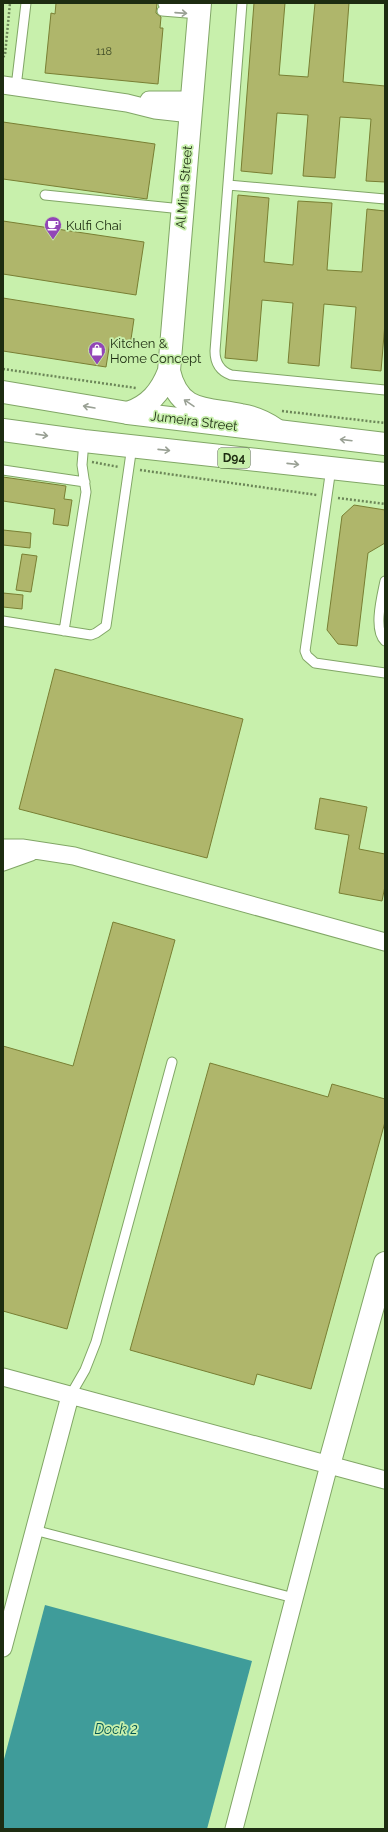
<svg xmlns="http://www.w3.org/2000/svg" width="388" height="1832" font-family="Raleway,sans-serif">
	<rect width="100%" height="100%" fill="#c8f0ac"/>
	<path fill="#3f9c9a" d="M45 1605 252 1661 207 1829H3V1763Z"/>
	<path fill="#afb66b" stroke="#797f33" d="M56 3H157L156 13 161 17 160 28H163L158 84 45 73 51 13 55 14Z
		M254 3H285L279 75 308 77 315 3H349L343 82 385 86V182L366 181 371 119 340 117 335 178 303 176 308 115 277 113 272 174 241 171Z
		M3 122 155 144 147 199 3 179Z
		M238 195 269 198 264 262 293 265 298 201 332 203 327 270 362 272 367 209 385 211V323L381 371 351 368 356 307 324 304 319 366 288 363 293 303 262 300 257 361 225 358Z
		M3 221 144 242 136 295 3 274Z
		M3 298 134 319 130 346 110 342 106 367 3 351Z
		M3 477 66 486 64 499 72 500 68 526 53 524 55 509 3 501Z
		M354 505 385 510V543L368 553 357 646 338 644 327 630 342 516Z
		M3 530 31 533 30 548 3 545Z
		M22 554 37 556 31 592 16 590Z
		M3 593 23 595 22 609 3 607Z
		M55 669 243 719 207 858 19 809Z
		M320 798 367 807 359 849 385 854V886L382 901 339 893 349 835 315 829Z
		M113 922 175 940 67 1329 3 1311V1046L73 1066Z
		M210 1063 328 1097 332 1084 385 1099V1122L311 1389 257 1374 254 1385 130 1350Z"/>
	<g fill="none" stroke-linecap="round" stroke-linejoin="round">
		<g stroke="#81a666" stroke-width="11">
			<path id="service" d="M242 3 215 351C215 363 220 371 231 375L385 390
				M163 4 200 6
				M162 11 199 14
				M16 87 26 3
				M228 185 385 199
				M45 195 182 209
				M331 468 305 651 307 656 315 663 385 673
				M3 470 85 482
				M385 581C382 596 373 630 385 641
				M3 621 91 635 96 633 106 626 132 446
				M64 631 86 492 82 465 84 441
				M70 1396 85 1370 96 1342 172 1062
				M34 1530 294 1598"/>
		</g>
		<g stroke="#81a666" stroke-width="19">
			<path id="minor" d="M3 85 127 103 155 110 191 114
				M149 100H192
				M3 848H22L74 856 385 942
				M3 862 31 852
				M3 1377 385 1480
				M3 1648 70 1396
				M234 1829 329 1465"/>
		</g>
		<g stroke="#81a666" stroke-width="24">
			<path id="tertiary" d="M169 371C179 414 206 408 241 415 253 417 265 422 275 429
				M128 413C149 406 161 392 169 371L200 3
				M329 1465 385 1263"/>
		</g>
		<g stroke="#81a666" stroke-width="24">
			<path id="primary" d="M3 392 128 413 385 444
				M3 430 84 441 385 474"/>
		</g>
		<path stroke="#6c8658" stroke-width="2.5" stroke-dasharray="2 2" stroke-linecap="butt" d="M3 57 5 55 10 3
			M3 369 136 388
			M282 411 385 423
			M92 462 119 467
			M140 470 317 495
			M338 498 385 504"/>
		<use href="#service" stroke="#fff" stroke-width="9"/>
		<use href="#minor" stroke="#fff" stroke-width="17"/>
		<use href="#tertiary" stroke="#fff" stroke-width="22"/>
		<use href="#primary" stroke="#fff" stroke-width="22"/>
	</g>
	<defs><path id="oneway-shaft" d="M-6 0H5M1.5-3L5.5 0L1.5 3" fill="none" stroke-width="1.6" stroke-linecap="round" stroke-linejoin="round"/></defs>
	<g stroke="#99a094">
		<use href="#oneway-shaft" transform="translate(181 13) rotate(4)"/>
		<use href="#oneway-shaft" transform="translate(189 403) rotate(-146)"/>
		<use href="#oneway-shaft" transform="translate(89 407) rotate(-170)"/>
		<use href="#oneway-shaft" transform="translate(42 435) rotate(8)"/>
		<use href="#oneway-shaft" transform="translate(346 440) rotate(-173)"/>
		<use href="#oneway-shaft" transform="translate(164 450) rotate(6)"/>
		<use href="#oneway-shaft" transform="translate(293 464) rotate(6)"/>
	</g>
	<defs>
		<g id="cafe-pin" transform="scale(0.9)"><path d="M0 17L-7.5 6A9.5 9.5 0 1 1 7.5 6Z" fill="#9245b7" stroke="#c8f0ac"/><path d="M-5.5-4.5H6V0H3Q3 3.5 0 3.5H-2.5Q-5.5 3.5-5.5 0ZM3-3.2v2h1.7v-2ZM-6 4.5H4V6H-6Z" fill="#fff"/></g>
		<g id="shop-pin" transform="scale(0.9)"><path d="M0 17L-7.5 6A9.5 9.5 0 1 1 7.5 6Z" fill="#9245b7" stroke="#c8f0ac"/><path d="M-5-2.5h2.3a2.7 3.5 0 0 1 5.4 0H5L5.5 6h-11ZM-1.5-2.5h3a1.5 2.3 0 0 0-3 0Z" fill="#fff"/></g>
	</defs>
	<g fill-rule="evenodd">
		<use href="#cafe-pin" x="53" y="225"/>
		<use href="#shop-pin" x="97" y="350"/>
	</g>
	<g text-anchor="middle" dominant-baseline="central" stroke-width="3.5" stroke-linejoin="round" paint-order="stroke">
		<g font-size="11" fill="#424e28">
			<text x="104" y="51">118</text>
		</g>
		<rect fill="#c8f0ac" stroke="#506740" stroke-width="1" x="218" y="448" width="32" height="20" rx="3"/>
		<g font-size="12" font-weight="bold" fill="#1d2c11">
			<text x="234" y="458">D94</text>
		</g>
		<g font-size="13" fill="#1d2c11" stroke="#c8f0ac">
			<text transform="translate(184 187) rotate(-85)">Al Mina Street</text>
			<text transform="translate(194 421) rotate(7)">Jumeira Street</text>
		</g>
		<g font-size="13" fill="#1d2c11" stroke="#c8f0ac" text-anchor="start">
			<text x="66" y="225">Kulfi Chai</text>
			<text x="110" y="343">Kitchen &amp;<tspan x="110" dy="15">Home Concept</tspan></text>
		</g>
		<g font-size="14" font-style="italic" fill="#005654" stroke="#c8f0ac">
			<text x="116" y="1729">Dock 2</text>
		</g>
	</g>
	<rect width="388" height="1832" fill="none" stroke="#1d2c11" stroke-width="8"/>
</svg>
